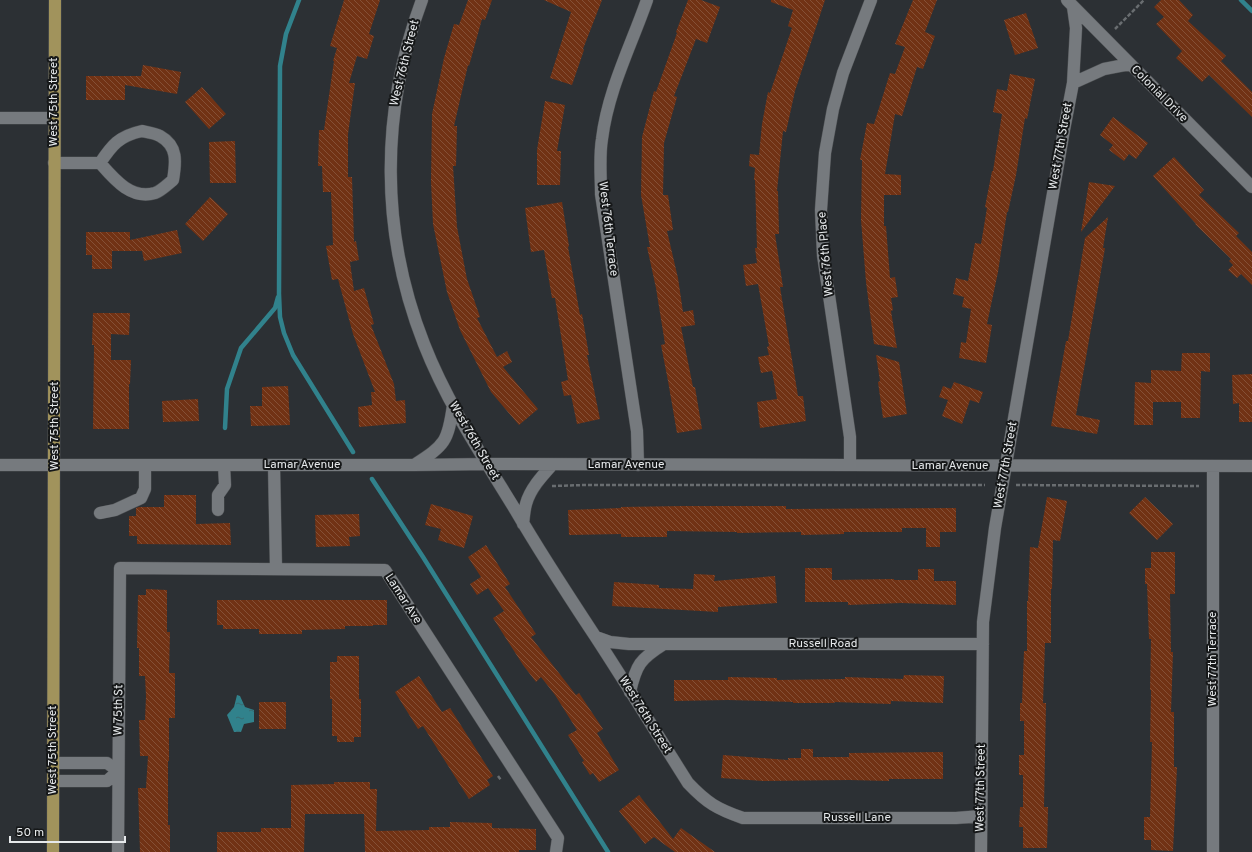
<svg xmlns="http://www.w3.org/2000/svg" width="1252" height="852" font-family="Overpass,sans-serif">
	<defs>
		<pattern id="water-ripples" width="26" height="14" patternUnits="userSpaceOnUse"><rect width="26" height="14" fill="#31828c"/><path d="M2 4q2-2 4 0t4 0M15 11q2-2 4 0t4 0" fill="none" stroke="#396a70"/></pattern>
		<pattern id="building-back-hatch" width="6" height="6" patternUnits="userSpaceOnUse"><rect width="6" height="6" fill="#713214"/><path d="M-1 5l2 2M0 0l6 6M5-1l2 2" fill="none" stroke="#855036"/></pattern>
	</defs>
	<rect width="100%" height="100%" fill="#2c3034"/>
	<path fill="url(#water-ripples)" d="M237 695 240 696 245 707 254 710V722L244 724 241 732H234L227 715 234 707Z"/>
	<g fill="none" stroke-linecap="round" stroke-linejoin="round">
		<path stroke="#31828c" stroke-width="4.5" d="M299 0 286 34 280 66 279 294 280 317 284 333 293 355 353 452
			M1241 0 1252 11
			M225 428 227 389 241 348 275 308 278 297
			M372 479 423 557 608 852"/>
	</g>
	<path fill="url(#building-back-hatch)" d="M344 0H380L369 34 374 36 367 59 357 56 349 83H355L348 134V177H352L354 242 356 241 359 260 350 262 354 291 364 288 374 324 371 325 394 384 396 401 405 400 406 423 359 427 358 407 372 405 371 392H375L353 334 338 279 332 280 326 246 333 245 331 192H323L322 166H318L319 130H324L334 61H333L337 48 330 46Z
		M468 0H492L485 20 482 19 469 66 468 65 454 126H457L456 166H453L457 227 467 279 480 317 477 318 497 357 507 351 512 362 503 367 538 409 519 425 491 392 460 330 447 292 433 224 431 182 432 114 444 58 454 24 459 25Z
		M544 0H602L583 49 584 50 572 85 550 78 571 12Z
		M688 0H701L720 7 707 43 696 39 674 96 677 97 664 143 663 195H668L673 230 667 231 678 278 683 312 693 310 695 325 681 327 693 387H695L702 429 677 433 668 381 661 345 665 344 656 288 647 247H650L641 195 642 137 654 91 656 92 677 33 676 32Z
		M771 0H825L795 91 786 132 783 131 777 191H778L779 234H775L783 287H780L798 396H803L806 421 760 428 757 402 777 399 772 371 761 373 758 357 769 355 767 347 769 346 758 284 746 286 743 265 757 263 755 248H757L755 180H754L755 168 749 166 750 154 759 155 762 124 768 92 770 93 792 28 788 26 793 10 771 2Z
		M913 0H937L925 32 935 36 923 69 917 67 902 116 895 114 885 174 901 175V195H884V226H886L890 278 895 277 898 297 891 298 893 310 891 311 897 348 874 344 866 282 861 220 862 160H860L867 123 874 124 890 73 895 74 905 47 895 44Z
		M1161 0H1179L1193 15 1188 21 1226 56 1221 61 1252 92V117L1209 75 1202 82 1176 58 1182 51 1156 24 1164 17 1154 7Z
		M1026 13 1038 48 1015 55 1004 20Z
		M143 65 181 72 177 94 125 85V100H86V76H141Z
		M1010 74 1035 79 1027 119 1025 118 1016 175 1008 212H1007L998 272 987 324 992 325 986 363 959 358 961 342 966 343 971 309 962 307 964 297 953 294 956 278 968 281 975 243 981 244 987 208 985 207 992 171H993L1002 114 993 112 997 89 1007 91Z
		M202 87 226 114 209 129 185 102Z
		M545 101 565 105 557 151H561L560 185H537V150Z
		M1113 117 1148 143 1136 159 1129 154 1124 161 1109 150 1113 145 1100 135Z
		M235 141 236 183H210L209 142Z
		M1174 157 1204 190 1199 195 1239 233 1236 236 1252 252V285L1241 274 1237 278 1228 270 1233 265 1229 261 1231 259 1195 224H1196L1153 176Z
		M1089 182 1115 186 1081 232Z
		M210 197 228 214 203 241 185 224Z
		M562 202 569 246 568 247 580 315 582 314 589 355H587L600 419 577 424 571 395 564 396 561 382 568 380 555 298H552L544 250 531 252 525 208Z
		M1108 217 1103 248H1105L1076 415 1100 420 1097 434 1051 426 1066 341H1068L1085 238Z
		M177 230 182 253 144 261 142 251H112V269H92V255H86V232H130V240Z
		M93 313H130L129 335 111 334V360H131L130 384H129V429H93L94 345H92Z
		M1182 353H1210V372L1201 371 1200 418H1181V402H1153V425H1134L1135 382 1151 383V370L1181 371Z
		M876 355 899 362 907 414 883 418 878 382 880 381Z
		M1252 374V422H1239V403L1233 404 1232 375Z
		M954 382 983 392 979 403 970 400 962 424 942 416 948 400 939 397 943 386 951 389Z
		M288 386 290 425 251 426 250 406H262V387Z
		M198 399 199 421 163 422 162 401Z
		M164 495H196V524L230 523 231 545 137 544V536H129V516H136V508L139 507H164Z
		M1047 497 1067 501 1060 541 1053 540 1052 589H1051V643H1045L1043 703H1046L1044 807H1048L1047 848H1023V827H1019L1020 807H1023V775H1019V755H1024V721H1020V703H1022L1024 651H1027V601H1028L1030 547 1038 548Z
		M1145 497 1173 524 1157 540 1129 513Z
		M431 504 473 516 464 548 438 540 441 529 425 525Z
		M683 506H786V509L956 508V532H940V547H926V528H902V532H844V534L801 535V532L737 533V532L667 531V537H621V534L569 535 568 510 621 508V507Z
		M359 514 360 536 349 537 350 546 316 547 315 515Z
		M486 545 510 584 505 587 536 634 531 637 576 695 579 693 603 729 597 733 619 770 599 782 593 773 590 775 582 762 584 761 568 735 577 730 555 695 541 677 536 682 523 665 493 618 504 611 488 588 477 595 470 584 481 577 468 557Z
		M1151 552H1175V594H1170L1171 652H1173L1171 712H1174V767H1177L1173 851 1151 850V840H1144V817H1150L1152 742H1150L1151 690H1150L1151 639H1149L1147 584H1145V568H1151Z
		M805 568H832V580L894 579V580H918V569H934V581H956V605L901 603 848 605V602H805Z
		M694 574 715 575 714 581 775 576 777 603 718 607V612L612 606 614 582 659 585V588L693 589Z
		M146 589 167 590V632H170L169 673H175V718H169V761H168V825H170V852H140L138 788H146L148 756H140L139 720H145L146 696 145 676H139V648H137L138 595H146Z
		M217 600H387V625H373V626H345V629L302 630V634H259V629H223V625H217Z
		M337 656H359V699H361V737H354V742H337V736H332V699H330V662H337Z
		M904 675 944 676 943 703 891 701V704L834 702 835 703H793V702L728 700 674 701V680H728V677L777 678V680L845 679V677L903 679Z
		M419 676 442 712 450 708 493 776 487 780 490 785 469 799 423 726 418 729 395 692Z
		M259 702H286V729H259Z
		M801 749H813V757H849V753L943 752V779H889V781L849 780 763 781 721 778 723 755 788 760V758H801Z
		M334 782H370V789H377L376 831 429 830V827H450V822L492 823V828L536 829V850H519V852H365L364 814H305L304 852H217V832H261V828H291V785L334 784Z
		M639 795 673 839 681 828 715 852H675L654 837 645 844 619 811Z"/>
	<g fill="none" stroke-linecap="round" stroke-linejoin="round">
		<g stroke="#4b4e51" stroke-width="13">
			<path id="minor" d="M422 0C380 112 380 232 424 344 447 403 483 457 516 511 541 554 568 595 595 636 627 685 657 734 688 783 707 803 717 809 743 818H956L981 816
				M1067 0 1252 187
				M1073 83 1104 69 1130 64
				M0 118H54
				M142 131C147 132 155 133 160 136 178 146 176 162 173 180 168 184 161 191 155 193 131 200 114 179 100 163 112 145 119 136 142 131Z
				M54 163H100
				M0 465H414L488 464 1252 466
				M274 465 276 568
				M414 465C445 445 448 442 453 405
				M638 465 637 431 601 194C601 176 599 157 602 139 608 90 631 46 647 0
				M850 465V437L823 255 821 210 825 153 833 109 843 73 871 0
				M218 510V495L225 485 224 465
				M100 513 115 510 141 498 145 489V465
				M523 524C524 517 524 511 526 504 530 489 542 476 552 465
				M596 637 610 642 629 644H983
				M630 692C636 665 640 659 664 644
				M53 763H107L118 771
				M53 781H107L118 771
				M118 852 120 568 385 570 558 838 556 852
				M981 852 983 622 995 528 1064 130 1073 83 1076 28 1073 7
				M1213 852V466"/>
		</g>
		<g stroke="#4b4e51" stroke-width="13">
			<path id="major" d="M53 852 55 0"/>
		</g>
		<path stroke="#696d70" stroke-width="2.5" stroke-dasharray="4 2" stroke-linecap="butt" d="M1115 29 1144 0
			M1016 485 1199 486
			M552 486 585 485H985
			M498 776 501 780"/>
		<use href="#minor" stroke="#767a7e" stroke-width="12"/>
		<use href="#major" stroke="#a1935c" stroke-width="12"/>
	</g>
	<g text-anchor="middle" dominant-baseline="central" stroke-width="4" stroke-linejoin="round" paint-order="stroke">
		<g font-size="12" fill="#e6e9eb" stroke="#161819">
			<text transform="translate(405 63) rotate(-76)">West 76th Street</text>
			<text transform="translate(1159 94) rotate(45)">Colonial Drive</text>
			<text transform="translate(54 102) rotate(-90)">West 75th Street</text>
			<text transform="translate(1061 146) rotate(-80)">West 77th Street</text>
			<text transform="translate(608 229) rotate(83)">West 76th Terrace</text>
			<text transform="translate(826 254) rotate(-95)">West 76th Place</text>
			<text transform="translate(55 426) rotate(-90)">West 75th Street</text>
			<text transform="translate(474 441) rotate(60)">West 76th Street</text>
			<text x="302" y="465">Lamar Avenue</text>
			<text x="626" y="465">Lamar Avenue</text>
			<text transform="translate(1006 465) rotate(-80)">West 77th Street</text>
			<text x="950" y="466">Lamar Avenue</text>
			<text transform="translate(403 599) rotate(57)">Lamar Ave</text>
			<text x="823" y="644">Russell Road</text>
			<text transform="translate(1213 659) rotate(-90)">West 77th Terrace</text>
			<text transform="translate(119 710) rotate(-89)">W 75th St</text>
			<text transform="translate(645 715) rotate(58)">West 76th Street</text>
			<text transform="translate(53 750) rotate(-90)">West 75th Street</text>
			<text transform="translate(981 788) rotate(-89)">West 77th Street</text>
			<text x="857" y="818">Russell Lane</text>
		</g>
	</g>
	<path d="M10 836v6h115v-6" fill="none" stroke="#e6e9eb" stroke-width="2"/>
	<text x="16" y="836" font-size="12" fill="#e6e9eb" stroke="#161819" stroke-width="3" paint-order="stroke">50 m</text>
</svg>
